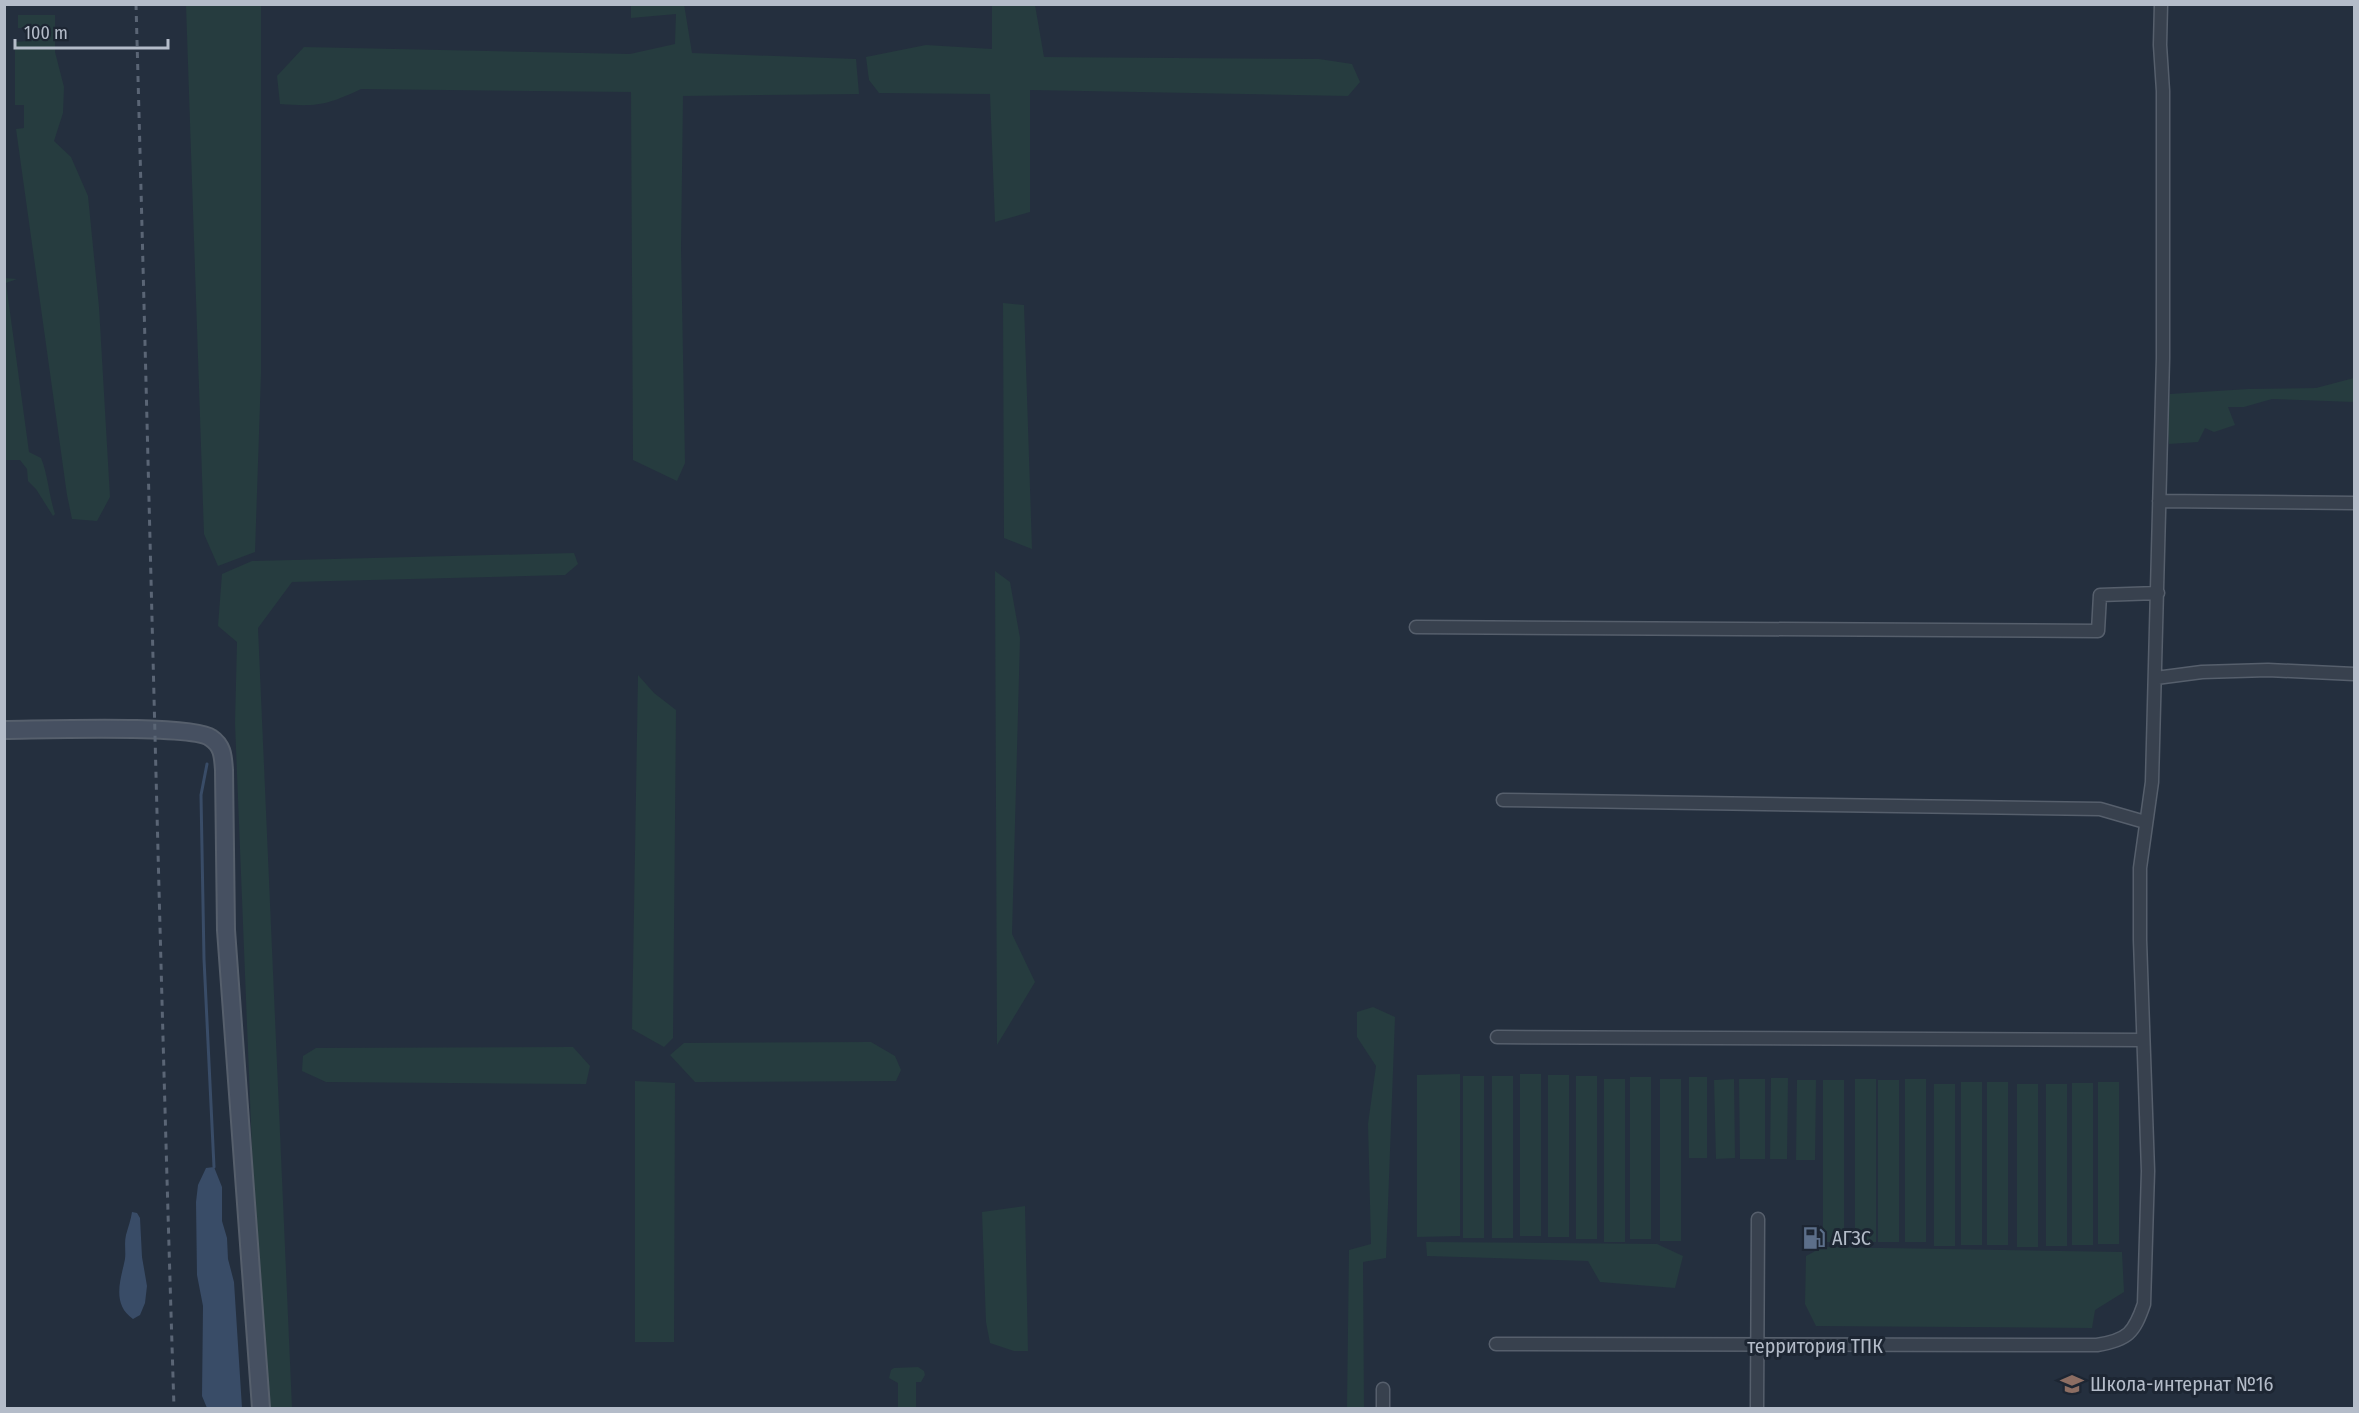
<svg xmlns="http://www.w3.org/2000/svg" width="2359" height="1413" font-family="'Fira Sans Condensed',sans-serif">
	<rect width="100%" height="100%" fill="#242f3e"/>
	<path fill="#263c3f" d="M684 4 692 53 856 59 859 94 683 96 681 248 685 463 677 481 633 460 631 92 361 89C327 105 318 107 280 104L277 76 304 47 630 54 675 44 676 14 631 18V5Z
		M186 5H261V374L255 552 218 566 204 534Z
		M992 5H1035L1044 57 1319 59 1352 64 1360 82 1348 96 1030 90V212L995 222 990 94 879 93 869 80 866 57 926 45 992 49Z
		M18 15H55V52L64 87 63 113 54 141 71 157 88 196 99 307 110 497 97 521 72 519 67 495 16 129 24 128V105H15V42L27 41V28H18Z
		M5 278 17 279 6 283 29 452 41 458C48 475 49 496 55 514L53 516 36 489 28 481 27 469 20 460H5Z
		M1003 303 1024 305 1032 549 1004 538Z
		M2354 378V402L2272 399 2244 407H2228L2235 425 2214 432 2205 428 2198 442 2169 444 2167 418 2170 394 2248 389 2316 388Z
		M574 553 578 564 565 575 292 582 258 628 292 1408H270L253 1175 235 723 237 642 218 626 222 574 252 561Z
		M995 571 1010 582 1020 638 1012 934 1035 982 997 1045Z
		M638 675 654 693 676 710 673 1038 664 1047 632 1029Z
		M1373 1007 1395 1017 1386 1258 1363 1262 1364 1408H1347L1349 1250 1371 1244 1368 1124 1376 1066 1357 1037V1012Z
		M871 1042 895 1056 901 1070 896 1081 695 1082 670 1055 684 1043Z
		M573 1047 590 1066 586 1084 326 1082 302 1071 303 1056 316 1048Z
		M1460 1074V1236L1417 1237V1075Z
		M1520 1074H1541V1236H1520Z
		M1548 1075H1569V1237H1548Z
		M1463 1076H1484V1238H1463Z
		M1492 1076H1513V1238H1492Z
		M1576 1076H1597V1239H1576Z
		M1630 1077H1651V1239H1630Z
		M1689 1077H1707V1158H1689Z
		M1771 1078H1788L1787 1159H1770Z
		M1604 1079H1625V1242H1604Z
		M1660 1079H1681V1241H1660Z
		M1734 1079 1735 1158 1716 1159 1714 1080Z
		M1739 1079H1765V1159H1740Z
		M1855 1079H1876V1242H1855Z
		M1905 1079H1926V1242H1905Z
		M1797 1080H1816L1815 1160H1796Z
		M1823 1080H1844V1242H1823Z
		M1878 1080H1899V1242H1878Z
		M635 1081 675 1083 674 1342H635Z
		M1961 1082H1982V1245H1961Z
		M1987 1082H2008V1245H1987Z
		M2098 1082H2119V1244H2098Z
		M2072 1083H2093V1245H2072Z
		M1934 1084H1955V1246H1934Z
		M2017 1084H2038V1247H2017Z
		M2046 1084H2067V1246H2046Z
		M1025 1206 1028 1351H1014L990 1343 986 1322 982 1212Z
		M1426 1242 1657 1244 1683 1256 1675 1288 1600 1282 1588 1261 1427 1256Z
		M1823 1247 2122 1252 2124 1292 2095 1310 2092 1328 1816 1326 1805 1304 1806 1256Z
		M918 1367 924 1371 925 1375 921 1382H916V1408H898V1383L889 1378 891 1370 894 1368Z"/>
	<path fill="#394c67" d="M214 1167 222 1187V1221L227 1238 228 1259 234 1282 242 1408H207L202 1396 203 1306 197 1275 196 1202 198 1185 206 1168Z
		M132 1212 137 1213 140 1218 142 1257 147 1286 145 1303 140 1315 133 1319C111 1304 121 1279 125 1259 126 1251 124 1243 126 1235 128 1227 131 1220 132 1212Z"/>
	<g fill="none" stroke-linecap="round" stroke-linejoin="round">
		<path stroke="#394c67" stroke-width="3" d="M207 764 201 795 204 959 214 1167"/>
		<g stroke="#565f6c" stroke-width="15">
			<path id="minor" d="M2159 501 2354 503
				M1416 627 2098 631 2100 595 2158 593
				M2156 678 2202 672 2268 670 2354 674
				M1503 800 2100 809 2145 822
				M1497 1037 2143 1040
				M1496 1344 2097 1345C2128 1340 2134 1333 2144 1304L2148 1171 2140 940V868L2152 782 2163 358V91L2160 45 2161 4
				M1383 1408V1389
				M1757 1408 1758 1219"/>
		</g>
		<g stroke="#565f6c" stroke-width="20">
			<path id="secondary" d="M4 730C38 730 192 724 211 738 223 746 223 757 224 770L226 930 261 1408"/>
		</g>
		<use href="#minor" stroke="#38414e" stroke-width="12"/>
		<use href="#secondary" stroke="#465061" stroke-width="16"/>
		<path stroke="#5a6575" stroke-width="3" stroke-dasharray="6 6" stroke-linecap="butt" d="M136 4C149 472 159 941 174 1408"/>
	</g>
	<defs>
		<g id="fuel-bare" transform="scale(1.8)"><path d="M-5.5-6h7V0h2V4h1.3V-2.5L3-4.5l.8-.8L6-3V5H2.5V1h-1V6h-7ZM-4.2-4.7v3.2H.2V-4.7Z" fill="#5c6f8a" stroke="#1d2633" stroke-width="2.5" paint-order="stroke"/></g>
		<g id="school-bare" transform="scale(1.8)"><path d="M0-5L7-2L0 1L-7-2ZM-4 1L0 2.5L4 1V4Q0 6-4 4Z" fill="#8d6e63" stroke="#1d2633" stroke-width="2.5" paint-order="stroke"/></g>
	</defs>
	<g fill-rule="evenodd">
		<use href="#fuel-bare" x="1814" y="1238"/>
		<use href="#school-bare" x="2072" y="1384"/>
	</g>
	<g text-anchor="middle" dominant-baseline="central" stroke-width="6" stroke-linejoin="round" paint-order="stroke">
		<g font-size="20" fill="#b4bcc9" stroke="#1d2633" text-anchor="start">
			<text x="1832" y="1238">АГЗС</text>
			<text x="2090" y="1384">Школа-интернат №16</text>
		</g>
		<g font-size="20" fill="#b4bcc9" stroke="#1d2633">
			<text x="1815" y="1346">территория ТПК</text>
		</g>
	</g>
	<rect width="2359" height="1413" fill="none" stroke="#b4bcc9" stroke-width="12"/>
	<path d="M15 39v9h153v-9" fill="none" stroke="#b4bcc9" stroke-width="3"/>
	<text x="24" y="39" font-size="18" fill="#b4bcc9" stroke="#1d2633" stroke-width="4.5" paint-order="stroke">100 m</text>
</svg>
